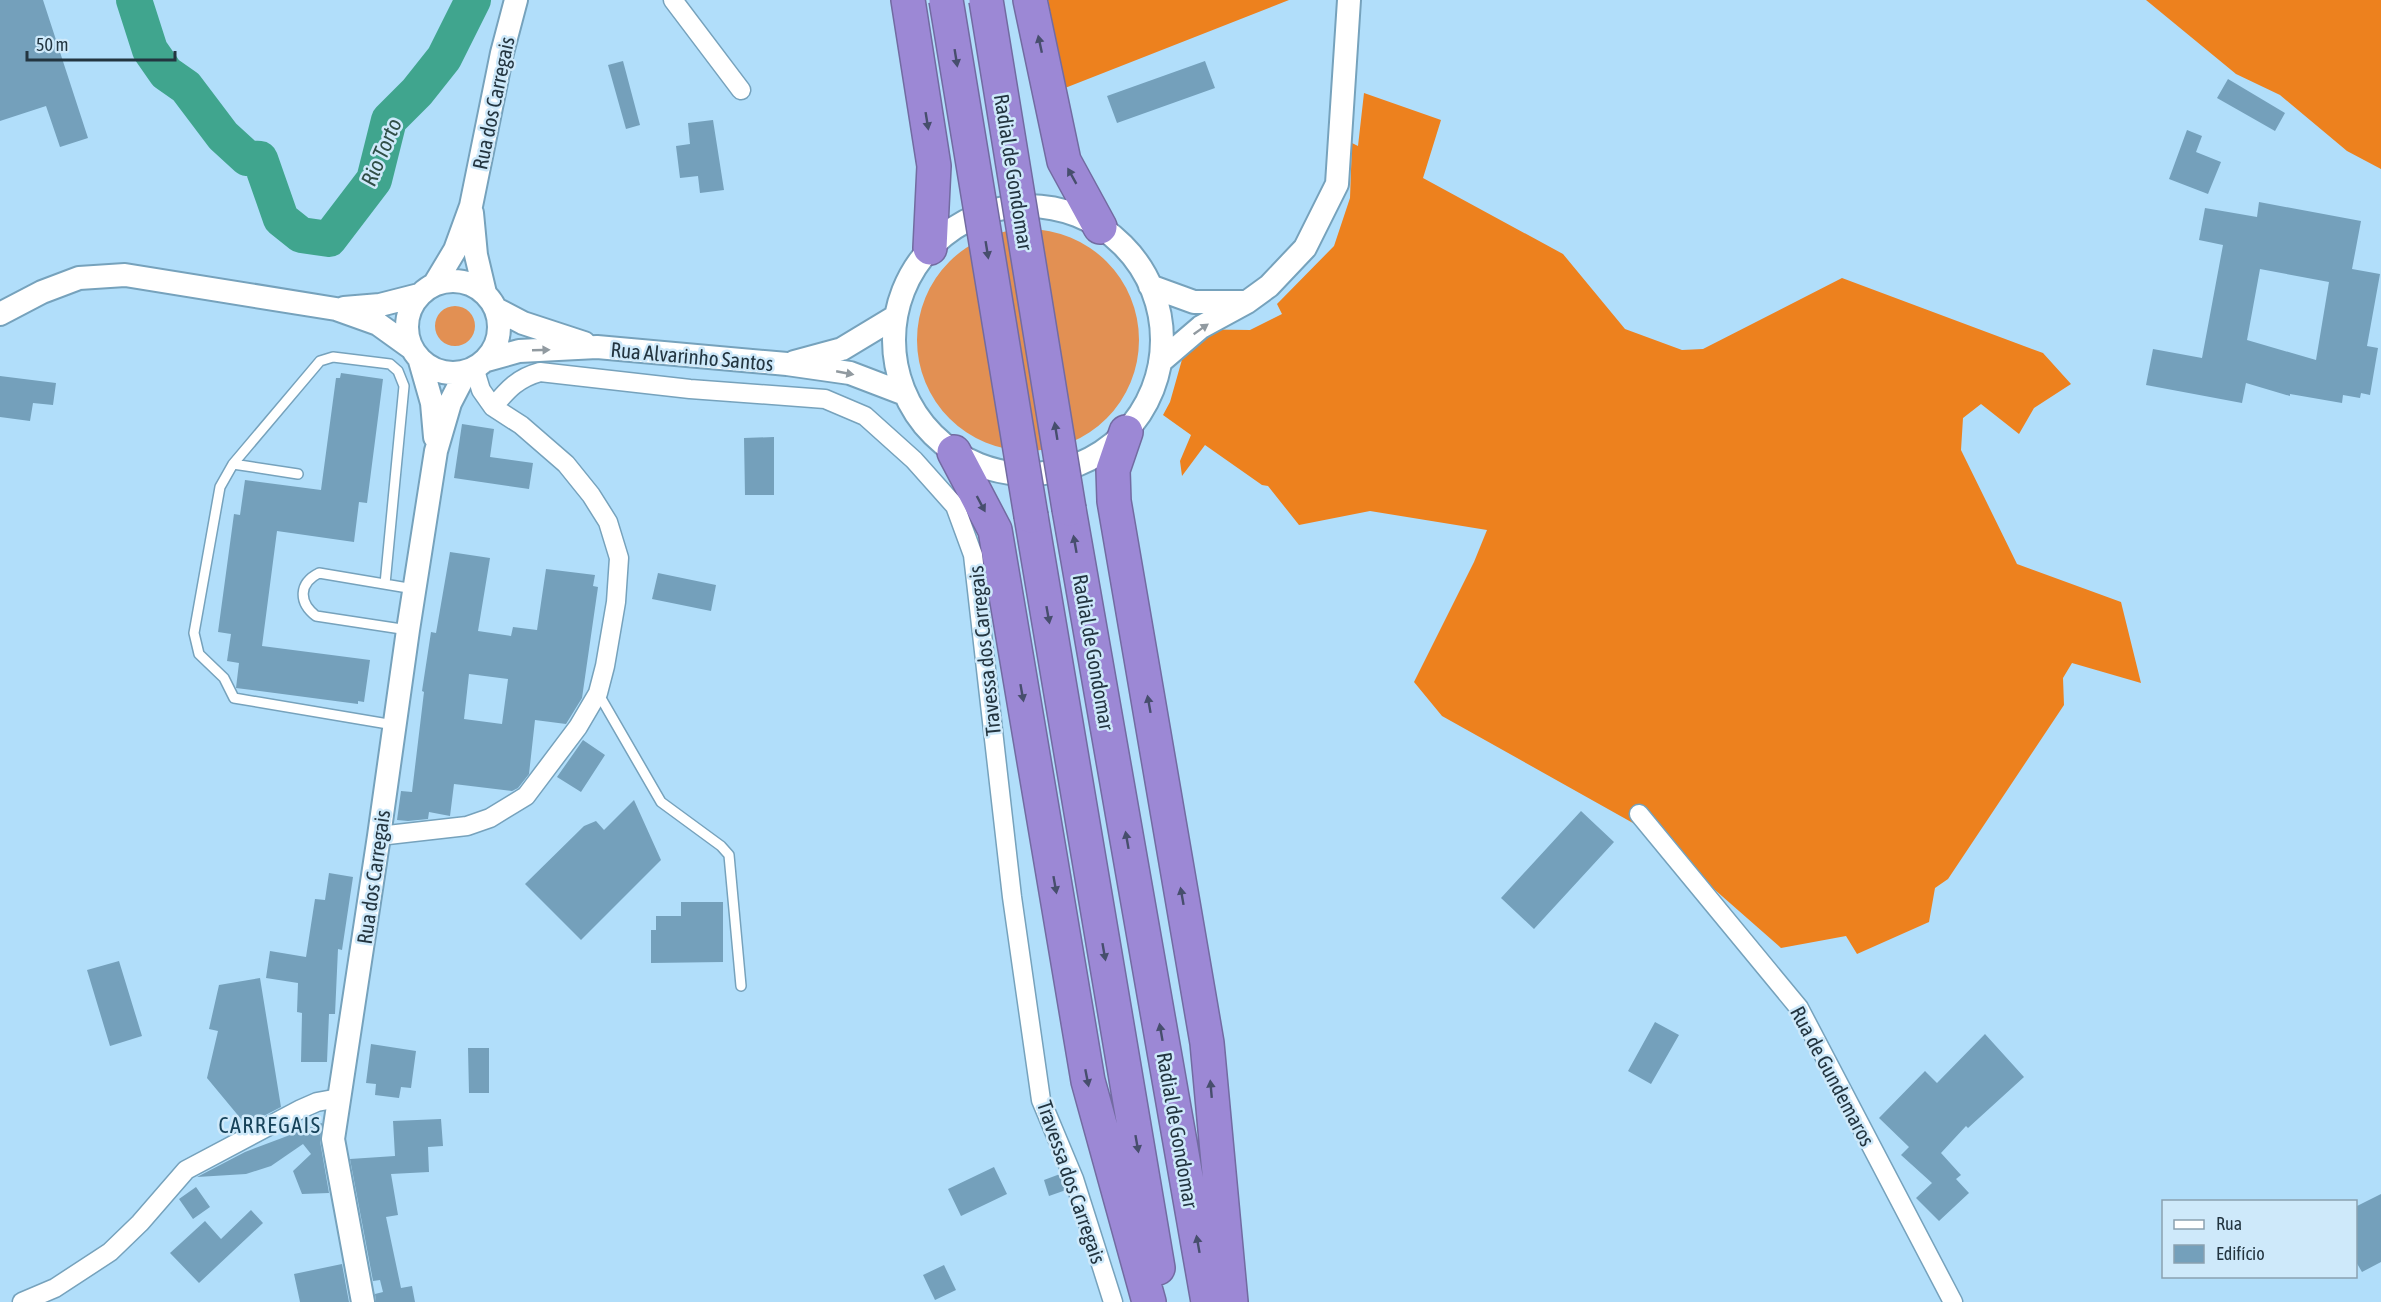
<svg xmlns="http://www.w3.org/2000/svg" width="2381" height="1302" font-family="'Asap Condensed',sans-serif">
	<rect width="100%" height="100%" fill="#b1defa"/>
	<path fill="#e29053" d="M917 340a111 111 0 1 1 222 0a111 111 0 1 1-222 0Z
		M435 326a20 20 0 1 1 40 0a20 20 0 1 1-40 0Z"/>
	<path fill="#ed811e" d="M1048 0H1289L1065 88Z
		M2146 0H2381V169L2347 151 2280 95 2236 74Z
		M1364 93 1441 120 1423 178 1563 254 1625 329 1682 350 1703 349 1842 278 2043 353 2071 384 2034 408 2019 434 1981 404 1963 418 1961 450 2017 564 2121 602 2141 683 2072 663 2063 678 2064 705 1948 879 1935 888 1929 922 1857 954 1846 936 1781 948 1649 832 1442 716 1414 682 1474 562 1487 530 1370 511 1299 525 1268 486 1262 485 1205 445 1182 476 1180 461 1191 435 1163 415 1170 402 1183 356 1179 329 1250 330 1282 314 1277 304 1334 246 1350 198 1352 143 1358 146Z"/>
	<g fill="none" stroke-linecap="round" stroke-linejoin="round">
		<path stroke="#40a58e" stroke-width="36" d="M134 0 150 50 166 73 186 87 223 136 247 158 260 159 281 219 301 235 329 239 374 180 389 120 417 92 444 58 473 0"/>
	</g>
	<path fill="#74a0bb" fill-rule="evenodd" d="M0 0H43L88 138 60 147 46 106 0 121Z
		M623 61 640 125 626 129 608 65Z
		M1205 61 1215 88 1117 123 1107 96Z
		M2228 79 2285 113 2275 131 2217 98Z
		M713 120 724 190 700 193 698 176 680 178 676 146 690 144 688 123Z
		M2187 130 2202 136 2196 152 2221 162 2208 194 2169 179Z
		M2259 202 2361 221 2352 269 2380 274 2367 346 2378 348 2370 395 2361 393 2360 398 2343 395 2342 403 2290 394V396L2246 383 2242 403 2146 385 2153 349 2202 358 2223 245 2199 240 2205 208 2257 217ZM2260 269 2329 282 2316 360 2247 340Z
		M341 373 383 379 367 503 359 502 354 542 277 531 262 646 370 660 364 702 358 701V704L236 688 239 663 227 661 231 634 218 632 234 514 240 515 245 480 321 490 336 378H340Z
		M0 376 56 383 53 405 33 403 30 421 0 417Z
		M462 424 494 429 490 457 533 463 529 489 454 478Z
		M774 437V495H745L744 438Z
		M450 552 490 558 478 631 511 636 513 627 537 630 546 569 595 575 593 586 598 587 582 698 566 724 535 720 529 774 518 788 512 791 454 784 450 816 429 812 428 819 408 821 397 820 401 791 412 792 424 692 422 691 431 632 436 633ZM469 674 508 679 502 724 464 719Z
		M658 573 716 585 711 611 652 599Z
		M583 740 605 755 581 792 557 777Z
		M634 800 661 860 581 940 525 884 584 826 596 821 604 830Z
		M1581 811 1614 842 1534 929 1501 898Z
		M329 873 353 877 342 950 338 949 335 1014H329L327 1062H301L302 1013 297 1012 298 983 266 978 270 951 306 957 315 899 325 900Z
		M681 902H723V962L651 963V930H656V916H681Z
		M119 961 142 1036 110 1046 87 970Z
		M260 978 281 1107 246 1125 207 1078 218 1031 209 1029 219 985Z
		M1655 1022 1679 1035 1651 1084 1628 1071Z
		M1985 1034 2024 1077 1968 1128 1966 1126 1941 1153 1961 1175 1956 1179 1969 1193 1939 1221 1916 1198 1932 1183 1901 1155 1909 1147 1879 1118 1925 1071 1937 1083Z
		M371 1044 416 1051 411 1088 401 1087 399 1098 375 1095 376 1084 366 1083Z
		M468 1048H489V1093H469Z
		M441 1119 443 1146 428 1147 429 1172 391 1174 398 1215 386 1217 401 1288 412 1286 415 1302H376L375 1294 383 1292 380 1280 373 1281 350 1159 395 1156 393 1121Z
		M322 1123 320 1141 329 1193 302 1194 293 1171 311 1154 303 1144 271 1166 246 1174 197 1177 245 1152Z
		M994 1167 1007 1194 961 1216 948 1189Z
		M1060 1174 1066 1190 1049 1196 1044 1180Z
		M196 1187 210 1207 193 1219 179 1199Z
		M2381 1194V1262L2362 1272 2355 1260V1207Z
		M251 1210 263 1223 199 1283 170 1253 205 1221 221 1239Z
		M342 1264 349 1302H300L294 1274Z
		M944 1265 956 1290 935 1300 923 1275Z"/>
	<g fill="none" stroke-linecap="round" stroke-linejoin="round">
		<g stroke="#76a2bc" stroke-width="12">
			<path id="service" d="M233 464 298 474
				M385 584 404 386 398 371 390 364 333 357 320 361 233 464 220 487 194 633 199 654 224 678 234 698 394 725
				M408 630 316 616C298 602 299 583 319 573L414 589
				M598 693 661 802 721 846 729 855 741 986"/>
		</g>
		<g stroke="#76a2bc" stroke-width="21">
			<path id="minor" d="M673 0 741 90
				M493 407C508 389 518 378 540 372L690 389 825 399 865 416 914 460 955 506 973 555 1012 897 1041 1100 1074 1179 1113 1302
				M1639 814 1799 1008 1953 1302
				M379 836 467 826 490 818 526 796 578 727 598 693 605 666 616 602 619 558 608 522 591 495 566 464 521 425 493 407 481 390 474 367
				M22 1302 55 1288 110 1252 140 1223 186 1170 301 1109 317 1102 339 1098"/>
		</g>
		<g stroke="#76a2bc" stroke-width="26">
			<path id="tertiary" d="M894 340a134 134 0 1 1 268 0a134 134 0 1 1-268 0Z
				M472 213 476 255 485 293
				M407 327a46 46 0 1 1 92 0a46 46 0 1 1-92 0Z
				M434 285 455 250 471 206 502 53 516 0
				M1150 286 1194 302H1245
				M344 308 380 305 419 295
				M496 309 523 323 584 343
				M0 314 42 292 79 278 125 275 336 309 378 324 410 347
				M487 360 519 351 597 347 787 364 850 373 905 394
				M420 361 432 403 435 437
				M794 362 842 349 895 317
				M1160 362 1201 327 1247 302 1269 286 1305 248 1337 184 1349 0
				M363 1302 333 1139 379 836 408 630 436 451 450 403 466 372"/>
		</g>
		<g stroke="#726ba1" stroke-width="36">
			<path id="motorway" d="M908 0 934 166 930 248
				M1030 0 1064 161 1100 227
				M1126 432 1113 470 1114 501 1207 1043 1231 1302
				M954 452 995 530 1088 1081 1149 1302
				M1069 509 1208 1302
				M1031 516 1158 1268"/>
		</g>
		<use href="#service" stroke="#fff" stroke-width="9"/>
		<use href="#minor" stroke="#fff" stroke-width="18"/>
		<use href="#tertiary" stroke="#fff" stroke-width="22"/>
		<use href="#motorway" stroke="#9c88d5" stroke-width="33"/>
		<g stroke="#726ba1" stroke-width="36" stroke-linecap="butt">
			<path id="motorway-bridge" d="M946 0 1031 516
				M986 0 1069 509"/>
		</g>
		<use href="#motorway-bridge" stroke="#9c88d5" stroke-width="33"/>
	</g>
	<defs><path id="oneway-solid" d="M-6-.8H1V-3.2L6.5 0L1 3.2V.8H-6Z" transform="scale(1.5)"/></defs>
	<g fill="#474e6d">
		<use href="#oneway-solid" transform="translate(1040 44) rotate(-102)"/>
		<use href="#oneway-solid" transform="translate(956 58) rotate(81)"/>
		<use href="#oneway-solid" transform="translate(927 121) rotate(81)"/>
		<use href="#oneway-solid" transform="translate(1072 176) rotate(-119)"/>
		<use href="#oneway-solid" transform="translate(987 250) rotate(81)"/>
		<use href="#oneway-solid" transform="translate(1056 431) rotate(-99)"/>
		<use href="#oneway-solid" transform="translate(981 504) rotate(62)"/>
		<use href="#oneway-solid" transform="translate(1075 544) rotate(-100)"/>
		<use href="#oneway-solid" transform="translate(1048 615) rotate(80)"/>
		<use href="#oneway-solid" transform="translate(1022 693) rotate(80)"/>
		<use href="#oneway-solid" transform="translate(1149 704) rotate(-100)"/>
		<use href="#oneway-solid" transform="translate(1127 840) rotate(-100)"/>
		<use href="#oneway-solid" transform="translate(1055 885) rotate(80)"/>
		<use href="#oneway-solid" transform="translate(1182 896) rotate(-100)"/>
		<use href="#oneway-solid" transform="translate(1104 952) rotate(80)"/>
		<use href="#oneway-solid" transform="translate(1161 1032) rotate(-100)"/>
		<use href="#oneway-solid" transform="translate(1087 1078) rotate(79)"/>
		<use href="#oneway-solid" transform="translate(1211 1089) rotate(-95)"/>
		<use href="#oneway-solid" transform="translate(1137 1144) rotate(80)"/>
		<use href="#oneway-solid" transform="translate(1198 1244) rotate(-100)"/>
	</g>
	<g fill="#919aa0">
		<use href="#oneway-solid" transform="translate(1201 329) rotate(-35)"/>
		<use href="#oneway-solid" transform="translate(541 350) rotate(-2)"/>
		<use href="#oneway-solid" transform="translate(845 373) rotate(11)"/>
	</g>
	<g text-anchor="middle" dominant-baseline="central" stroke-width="5" stroke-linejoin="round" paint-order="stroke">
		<g font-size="21" fill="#233540" stroke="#cee9fa">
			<text transform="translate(493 103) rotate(-78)">Rua dos Carregais</text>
			<text transform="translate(1014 172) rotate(81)">Radial de Gondomar</text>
			<text transform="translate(692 356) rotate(5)">Rua Alvarinho Santos</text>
			<text transform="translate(984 651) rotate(-96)">Travessa dos Carregais</text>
			<text transform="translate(1094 652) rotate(80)">Radial de Gondomar</text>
			<text transform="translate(373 877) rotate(-82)">Rua dos Carregais</text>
			<text transform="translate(1833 1076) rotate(62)">Rua de Gundemaros</text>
			<text transform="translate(1178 1130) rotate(80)">Radial de Gondomar</text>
			<text transform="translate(1072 1182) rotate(71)">Travessa dos Carregais</text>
		</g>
		<g font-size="22" font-style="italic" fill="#314f47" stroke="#cee9fa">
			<text transform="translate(381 152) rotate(-67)">Rio Torto</text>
		</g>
		<g font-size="22" letter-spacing="1.5" fill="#164259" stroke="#cee9fa">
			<text x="270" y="1125">CARREGAIS</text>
		</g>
	</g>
	<rect x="2162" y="1200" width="195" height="78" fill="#cee9fa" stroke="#8aa1b0" stroke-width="1.5"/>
	<rect x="2174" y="1220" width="30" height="9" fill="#ffffff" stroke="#8aa1b0" stroke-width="1.5"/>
	<text x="2216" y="1230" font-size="18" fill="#233540">Rua</text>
	<rect x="2174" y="1245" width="30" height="18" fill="#74a0bb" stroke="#8aa1b0" stroke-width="1.5"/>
	<text x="2216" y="1260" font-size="18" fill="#233540">Edifício</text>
	<path d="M27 51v9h148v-9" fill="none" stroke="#233540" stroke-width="3"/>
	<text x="36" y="51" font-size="18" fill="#233540" stroke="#cee9fa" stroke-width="4.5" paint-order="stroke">50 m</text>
</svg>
